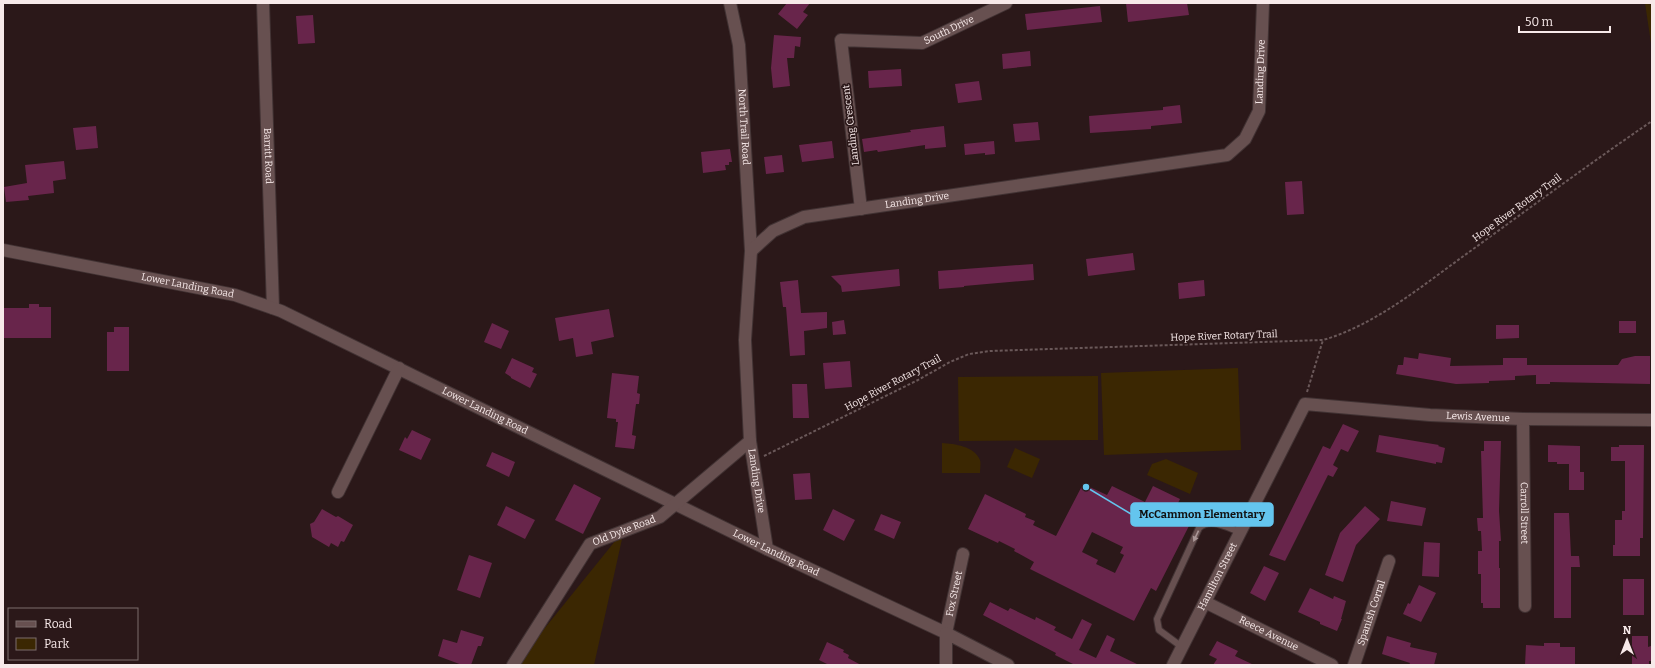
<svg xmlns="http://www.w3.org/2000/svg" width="1655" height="668" font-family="Bitter,serif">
	<rect width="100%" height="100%" fill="#2b1819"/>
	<path fill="#3b2702" d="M1645 3 1652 5V50Z
		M1238 368 1241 450 1104 455 1101 373Z
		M1098 376V440L959 441 958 377Z
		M942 443C955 444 974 446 980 460 981 463 980 469 980 473H942Z
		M1015 448 1040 459 1032 478 1007 467Z
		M1166 459 1198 473 1190 494 1147 475 1152 464Z
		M624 530 594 665H515Z"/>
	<path fill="#68254b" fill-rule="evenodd" d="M787 3H810L803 12 808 15 797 29 778 14Z
		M1126 3H1187L1189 15 1128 22Z
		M1100 6 1102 22 1027 30 1025 14Z
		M313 15 315 43 298 44 296 16Z
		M774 35 801 37 800 47 795 46 794 58H787L790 86 773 88 771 68Z
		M1030 51 1031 66 1003 69 1002 54Z
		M901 69 902 86 869 88 868 71Z
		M979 81 982 100 958 103 955 84Z
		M1180 105 1182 123 1151 126V129L1090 133 1089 116 1163 110V107Z
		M1038 122 1040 140 1015 142 1013 124Z
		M96 126 98 148 76 150 73 128Z
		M944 126 946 147 925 149V145L878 152 877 150 864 152 862 139 911 132 910 130Z
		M832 141 834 158 802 162 799 145Z
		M994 141 995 154 985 155V153L965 155 964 144Z
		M730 149 732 162H729V165H725L726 170 703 173 701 152Z
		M782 155 784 172 766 174 764 157Z
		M64 161 66 179 53 181 54 193 28 196 29 200 6 202 4 187 27 183 25 165Z
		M1302 181 1304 214 1287 215 1285 182Z
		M1133 253 1135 270 1088 276 1086 259Z
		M1033 264 1034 280 964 286V287L939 289 938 271Z
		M899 269 900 286 873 289 842 292 841 286 831 276Z
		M798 280 801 313 827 312V328L804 331 805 355 790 356 786 307H783L780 282Z
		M1204 280 1205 296 1179 299 1178 283Z
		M29 304H39V307H51V338H3V308H29Z
		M609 309 614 337 591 342 593 354 576 357 573 338 559 341 555 318Z
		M844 320 846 334 833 335 832 322Z
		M1619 321H1636V333H1619Z
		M492 323 509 331 501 349 484 342Z
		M1496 325H1519V338L1496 339Z
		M114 327H129V371H107V332H114Z
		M1419 353 1451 358 1450 366 1503 365V358H1527V365H1618L1622 359 1635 356H1650V384L1550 382V384H1536V375L1515 376V380L1489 381V383L1456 384 1396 374 1398 365H1403L1404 357 1418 359Z
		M512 358 534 368 532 372 537 374 530 388 511 378V377L505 373Z
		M850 361 852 387 825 389 823 363Z
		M612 373 639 376 637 393 640 394 639 404H636L632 435 636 436 634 449 615 447 618 422H616V419L607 418Z
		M792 384H807L809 418H793Z
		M1343 424 1359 431 1348 452 1341 449 1333 465 1338 468 1333 477 1328 475 1285 561 1269 555 1323 446 1330 449Z
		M412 430 431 439 421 460 399 450 405 437 407 439Z
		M1379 435 1439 445 1438 446 1445 448 1442 463 1436 462V464L1376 452Z
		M1484 441H1501L1499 511 1501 541H1499V568H1500V608H1483V603H1481V574H1478V551H1482L1481 531H1478L1477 518H1483L1481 451H1484Z
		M1548 445 1580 446V472H1584V490H1569V464H1557V462H1548Z
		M1619 445H1644L1643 538H1640V556H1613V545H1615V520H1622V511H1625V461H1611V447H1619Z
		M492 452 515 462 509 477 486 466Z
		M810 473 812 499 795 500 793 474Z
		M574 484 601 498 583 534 555 520Z
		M1083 484 1107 495 1112 486 1145 502 1153 486 1180 499 1175 509 1193 518 1156 591 1151 588 1134 621 1030 569 1034 562 1014 551 1015 549 999 541 998 543 968 529 985 494 1026 514 1025 517 1035 521 1033 525 1056 536ZM1092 532 1123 547 1120 553 1124 555 1115 573 1096 564 1098 560 1082 552Z
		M1391 501 1426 508 1422 526 1387 521Z
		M506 506 535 520 525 539 497 525Z
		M1365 506 1380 519 1356 545 1343 582 1325 575 1340 533Z
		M322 509 336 517 338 516 353 525 344 542 341 541 338 547 331 543 329 547 312 537 310 524 314 522Z
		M833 509 855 520 844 541 823 530Z
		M1554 513H1569L1571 556H1579L1580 567H1571V618H1554Z
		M881 514 901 522 894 539 874 530Z
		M1424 542 1440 543 1439 577 1422 576Z
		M469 555 492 563 480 598 457 590Z
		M1264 566 1279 573 1265 601 1250 593Z
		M1623 579H1644V615H1623Z
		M1419 585 1436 593 1421 622 1403 614 1408 603 1410 604Z
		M1310 588 1333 599 1334 596 1346 601 1341 619H1342L1337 631 1320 624V622L1298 612Z
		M990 602 1008 611 1010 608 1035 620 1036 617 1056 627 1054 630 1072 639 1082 619 1092 624 1079 650 1096 658 1107 635 1115 639 1110 651 1139 665H1075L1055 655 1056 653 983 615Z
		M461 630 484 637 481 646H478L471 665H462L438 656 443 639 457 643Z
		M1387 636 1411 643 1410 647 1437 653 1434 665H1409L1410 663 1382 654Z
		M1632 636H1648V647L1651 646V661H1649V665H1632Z
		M1217 641 1238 651 1235 656 1254 665H1213L1217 659 1209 655Z
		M827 642 844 650 843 652 849 655 848 658 861 665H829L819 660Z
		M1544 643H1560V647H1575V665H1525L1526 645 1544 646Z"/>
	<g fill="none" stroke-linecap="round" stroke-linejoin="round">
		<g stroke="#413233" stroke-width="8">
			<path id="service" d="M1182 647 1159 630 1157 619 1199 528C1210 517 1228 528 1240 532"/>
		</g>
		<g stroke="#413233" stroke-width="14">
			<g id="minor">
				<path id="s1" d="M263 3 273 308"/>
				<path id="s2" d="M730 3 739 45 751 251 745 340 750 441 767 549"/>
				<path id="s3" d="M861 209 841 40 922 43 1006 3"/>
				<path id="s4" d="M3 250 235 295 281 311 767 549 946 633 963 554"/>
				<path id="s5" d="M751 251 773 231 804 217 1227 155 1245 139 1259 111 1263 3"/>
				<path id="s6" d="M1523 419 1525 606"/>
				<path d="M338 492 399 368"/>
				<path id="s7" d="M1205 602 1332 665"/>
				<path id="s8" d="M513 665 590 544 660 517 750 441"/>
				<path id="s9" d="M1173 665 1305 404 1430 415 1523 419 1652 420"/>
				<path id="s10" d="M1354 665 1389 561"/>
			</g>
		</g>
		<g stroke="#413233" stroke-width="14">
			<path id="tertiary" d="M946 665V633L1008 665"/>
		</g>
		<path stroke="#6a5859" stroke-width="2" stroke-dasharray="3 2" stroke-linecap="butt" d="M1307 392 1323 340
			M764 456 918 380 950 362 969 354 990 351 1323 340C1375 325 1422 286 1465 255 1527 210 1589 164 1652 121"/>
		<use href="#service" stroke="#675050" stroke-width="6"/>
		<use href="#minor" stroke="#675050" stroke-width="12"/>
		<use href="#tertiary" stroke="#675050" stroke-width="12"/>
	</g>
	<defs><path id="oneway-solid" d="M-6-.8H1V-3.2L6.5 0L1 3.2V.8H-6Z"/></defs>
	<use fill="#a89595" href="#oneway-solid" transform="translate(1196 536) rotate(115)"/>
	<g text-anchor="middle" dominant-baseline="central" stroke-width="3.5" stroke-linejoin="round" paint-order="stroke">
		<g font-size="10" fill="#f7e9e9" stroke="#2b1819">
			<text stroke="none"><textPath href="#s3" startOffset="281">South Drive</textPath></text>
			<text stroke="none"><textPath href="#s5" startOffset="586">Landing Drive</textPath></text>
			<text transform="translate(851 125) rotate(-97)">Landing Crescent</text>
			<text stroke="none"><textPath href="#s2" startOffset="125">North Trail Road</textPath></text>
			<text stroke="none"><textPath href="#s1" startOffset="153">Barritt Road</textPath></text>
			<text stroke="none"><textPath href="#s5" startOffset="178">Landing Drive</textPath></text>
			<text transform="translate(1517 208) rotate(-36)">Hope River Rotary Trail</text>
			<text stroke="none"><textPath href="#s4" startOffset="188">Lower Landing Road</textPath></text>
			<text transform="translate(1224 336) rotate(-2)">Hope River Rotary Trail</text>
			<text transform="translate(893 383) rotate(-28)">Hope River Rotary Trail</text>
			<text stroke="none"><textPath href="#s4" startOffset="512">Lower Landing Road</textPath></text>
			<text stroke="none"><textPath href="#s9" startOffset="466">Lewis Avenue</textPath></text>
			<text stroke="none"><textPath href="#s2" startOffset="480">Landing Drive</textPath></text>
			<text stroke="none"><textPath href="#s6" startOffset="94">Carroll Street</textPath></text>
			<text stroke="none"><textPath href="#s8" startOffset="180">Old Dyke Road</textPath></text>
			<text stroke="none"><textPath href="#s4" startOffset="836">Lower Landing Road</textPath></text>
			<text stroke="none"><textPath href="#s9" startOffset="99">Hamilton Street</textPath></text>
			<text stroke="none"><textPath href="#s4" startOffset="1064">Fox Street</textPath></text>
			<text stroke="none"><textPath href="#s10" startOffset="55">Spanish Corral</textPath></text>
			<text stroke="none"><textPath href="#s7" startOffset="71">Reece Avenue</textPath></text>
		</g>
	</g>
	<path fill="none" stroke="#64c5ee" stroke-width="1.5" d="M1086 487L1131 514"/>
	<circle fill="#64c5ee" stroke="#2b1819" stroke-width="1.5" cx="1086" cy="487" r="4"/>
	<rect fill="#64c5ee" stroke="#64c5ee" stroke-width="1.5" x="1131" y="503" width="142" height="23" rx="4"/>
	<g font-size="11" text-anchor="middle" font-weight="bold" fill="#111">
		<text x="1202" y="518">McCammon Elementary</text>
	</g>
	<rect width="1655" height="668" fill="none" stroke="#f7e9e9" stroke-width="8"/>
	<rect x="8" y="608" width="130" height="52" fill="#2b1819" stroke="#7d6c6c"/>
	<rect x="16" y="621" width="20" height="6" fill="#675050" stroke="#7d6c6c"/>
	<text x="44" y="628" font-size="12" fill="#f7e9e9">Road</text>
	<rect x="16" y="638" width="20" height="12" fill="#3b2702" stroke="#7d6c6c"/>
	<text x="44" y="648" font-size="12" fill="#f7e9e9">Park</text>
	<g transform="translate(1627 640)" stroke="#2b1819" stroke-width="3" paint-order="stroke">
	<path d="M0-3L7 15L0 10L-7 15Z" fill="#f7e9e9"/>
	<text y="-6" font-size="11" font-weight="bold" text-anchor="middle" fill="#f7e9e9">N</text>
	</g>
	<path d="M1519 26v6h91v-6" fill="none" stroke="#f7e9e9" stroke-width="2"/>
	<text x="1525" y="26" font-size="12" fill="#f7e9e9" stroke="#2b1819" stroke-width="3" paint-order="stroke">50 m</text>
</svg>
